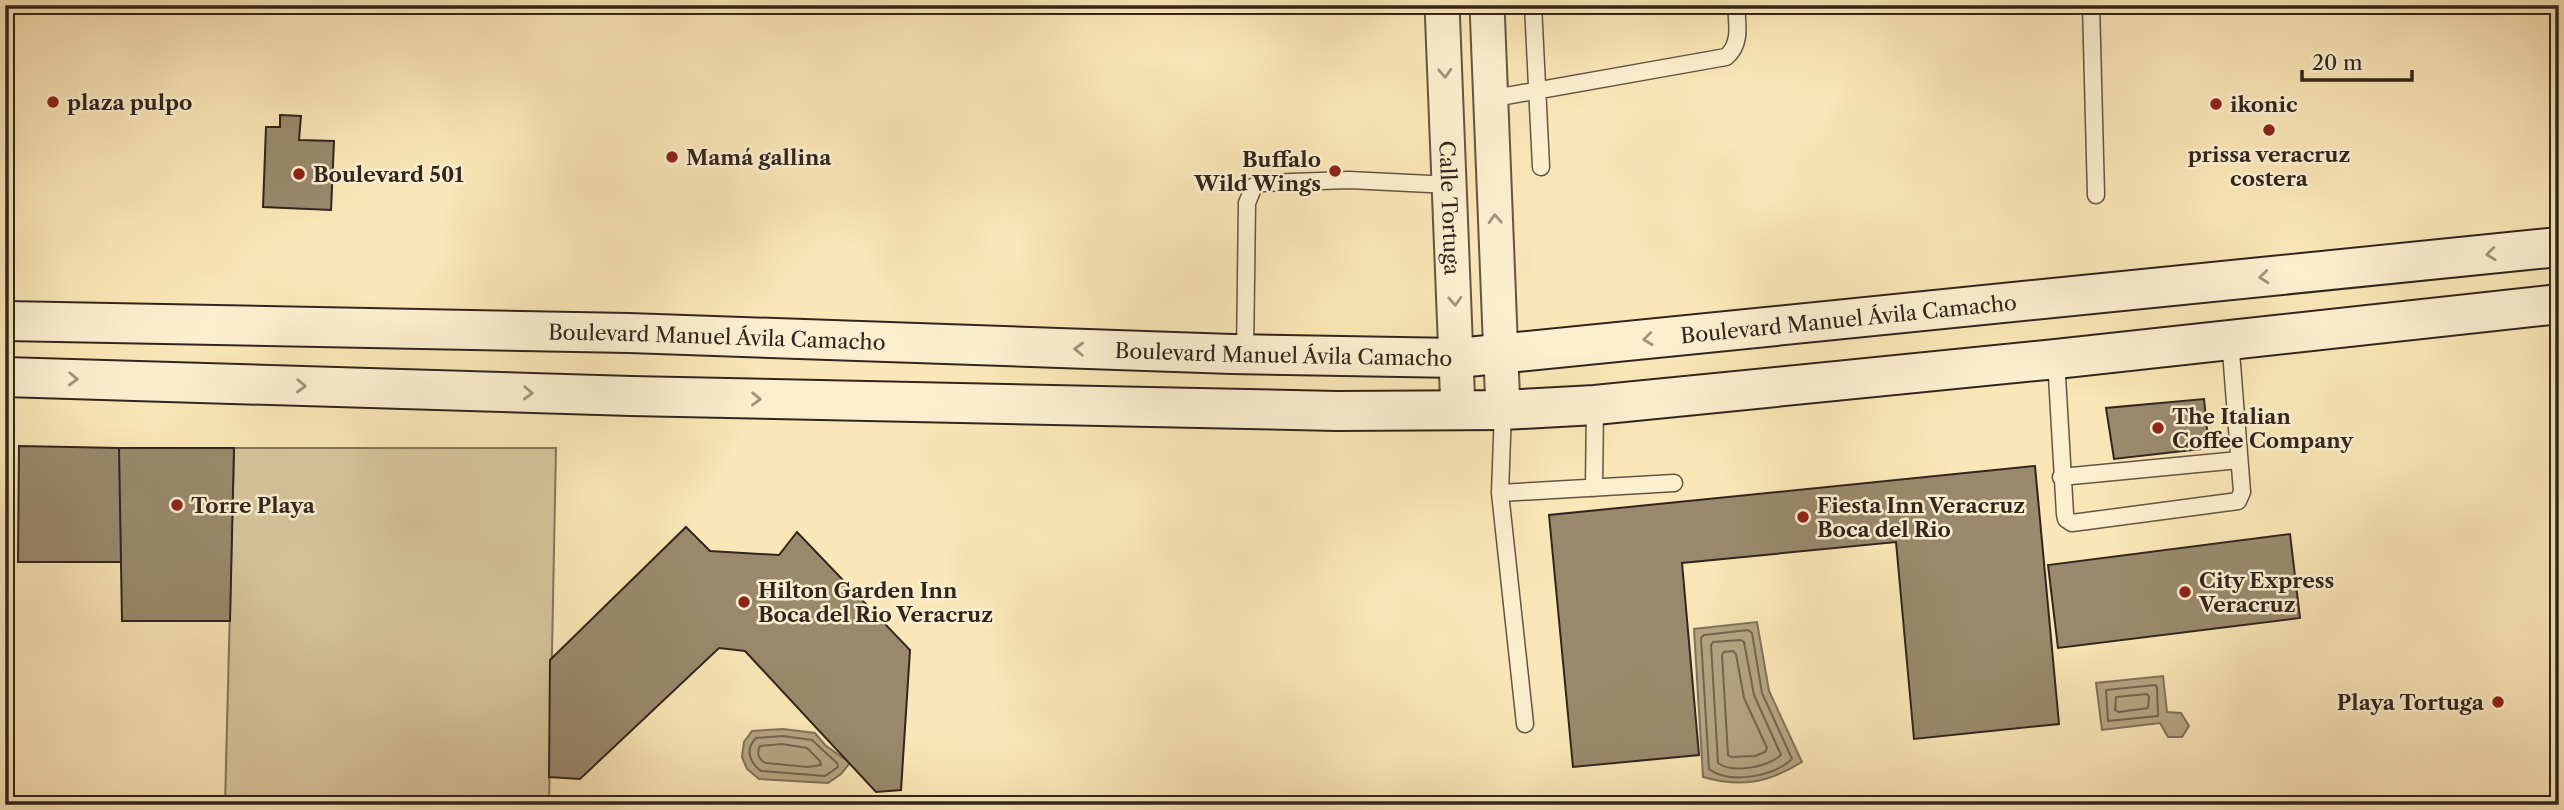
<svg xmlns="http://www.w3.org/2000/svg" width="2564" height="810" font-family="'Libre Caslon Text',serif">
	<rect width="100%" height="100%" fill="#fae6b6"/>
	<filter id="stains"><feTurbulence type="fractalNoise" baseFrequency=".00286" numOctaves="4"/><feColorMatrix values="0 0 0 0 .2 0 0 0 0 .09 0 0 0 0 .02 0 0 0 .5 -.17"/></filter>
	<radialGradient id="worn" r=".72"><stop offset=".6" stop-color="#630" stop-opacity="0"/><stop offset="1" stop-color="#630" stop-opacity=".3"/></radialGradient>
	<path fill="#d8c59c" stroke="#84755d" stroke-width="2" d="M234 448H556L549 805H225Z"/>
	<path fill="#b6a482" stroke="#81715a" stroke-width="2" d="M1757 622 1769 691 1802 762C1768 783 1741 788 1703 777L1694 629Z
		M2163 676 2167 712 2181 713 2189 726 2182 737H2168L2160 723 2102 730 2096 683Z
		M783 729 815 733 825 745 850 763 841 774 828 783 759 779 747 769 742 757 744 742 752 731Z"/>
	<g fill="none" stroke-linecap="round" stroke-linejoin="round">
		<path stroke="#746450" stroke-width="2" d="M1748 630 1752 633 1762 693 1792 759C1774 776 1730 785 1709 769L1701 638 1704 635Z
			M1741 640 1744 642 1754 695 1781 755C1767 767 1733 774 1718 763L1711 645 1713 642Z
			M1733 651 1736 654 1744 698 1767 748 1765 752 1755 756 1731 757 1728 755 1722 655 1724 652Z
			M2155 685 2157 687 2158 716 2108 721 2106 690Z
			M2147 694 2149 697 2148 708 2119 712 2115 710 2116 697Z
			M783 736 812 740 837 763 838 767 825 776 761 771C749 762 745 749 756 738Z
			M782 744 807 748 820 761 821 765 808 767 766 763C759 760 756 753 760 746Z"/>
	</g>
	<path fill="#9a896d" stroke="#31251e" stroke-width="2" d="M280 115 301 116 299 140 334 141 331 210 263 207 266 127H280Z
		M2204 399 2209 448 2114 459 2106 408Z
		M19 446 119 448 121 562H18Z
		M119 448H234L230 621H122Z
		M2035 466 2059 724 1914 739 1896 542 1682 563 1699 755 1573 767 1549 515Z
		M686 527 710 551 779 555 797 532 910 650 901 790 876 792 745 651 719 648 580 779 549 777 550 660Z
		M2290 534 2300 618 2058 648 2048 565Z"/>
	<g fill="none" stroke-linecap="round" stroke-linejoin="round">
		<g stroke="#635544" stroke-width="19">
			<path id="service" d="M1533 5 1541 167
				M2091 5 2096 195
				M1489 99 1726 57C1742 44 1737 23 1736 5
				M1245 355 1247 203 1254 186 1261 183 1349 180 1450 185
				M2056 359 2065 514 2066 519 2072 523 2238 501 2242 492 2230 339
				M2061 477 2239 460
				M1594 488 1595 405
				M1500 493 1503 410
				M1525 724 1500 493 1674 483"/>
		</g>
		<g stroke="#635544" stroke-width="37">
			<g id="minor">
				<path id="s1" d="M1442 5 1458 410"/>
				<path d="M1487 5 1503 410"/>
			</g>
		</g>
		<g stroke="#31251e" stroke-width="42">
			<g id="secondary">
				<path id="s2" d="M5 321 629 333 1232 354 1458 358 2559 247"/>
				<path d="M5 377 631 396 1337 411 1503 410 1595 405 2056 359 2559 304"/>
			</g>
		</g>
		<use href="#service" stroke="#fcefd0" stroke-width="16"/>
		<use href="#minor" stroke="#fcefd0" stroke-width="33"/>
		<use href="#secondary" stroke="#fcefd0" stroke-width="38"/>
	</g>
	<defs><path id="oneway-chevron" d="M-2-3.5L2.5 0L-2 3.5" fill="none" stroke-width="1.6" stroke-linecap="round" stroke-linejoin="round" transform="scale(1.75)"/></defs>
	<g stroke="#a19480">
		<use href="#oneway-chevron" transform="translate(1445 73) rotate(87)"/>
		<use href="#oneway-chevron" transform="translate(1495 219) rotate(-93)"/>
		<use href="#oneway-chevron" transform="translate(2491 254) rotate(174)"/>
		<use href="#oneway-chevron" transform="translate(2264 277) rotate(174)"/>
		<use href="#oneway-chevron" transform="translate(1455 301) rotate(87)"/>
		<use href="#oneway-chevron" transform="translate(1648 339) rotate(174)"/>
		<use href="#oneway-chevron" transform="translate(1079 349) rotate(-178)"/>
		<use href="#oneway-chevron" transform="translate(73 379) rotate(2)"/>
		<use href="#oneway-chevron" transform="translate(301 386) rotate(2)"/>
		<use href="#oneway-chevron" transform="translate(528 393) rotate(2)"/>
		<use href="#oneway-chevron" transform="translate(756 399) rotate(1)"/>
	</g>
	<g fill="#8f2418" stroke="#fcefd0" stroke-width="2.5">
		<circle cx="53" cy="102" r="7"/>
		<circle cx="2216" cy="104" r="7"/>
		<circle cx="2269" cy="130" r="7"/>
		<circle cx="672" cy="157" r="7"/>
		<circle cx="1335" cy="171" r="7"/>
		<circle cx="299" cy="174" r="7"/>
		<circle cx="2158" cy="428" r="7"/>
		<circle cx="177" cy="505" r="7"/>
		<circle cx="1803" cy="517" r="7"/>
		<circle cx="2185" cy="592" r="7"/>
		<circle cx="744" cy="602" r="7"/>
		<circle cx="2498" cy="702" r="7"/>
	</g>
	<g text-anchor="middle" dominant-baseline="central" stroke-width="5" stroke-linejoin="round" paint-order="stroke">
		<g font-size="21" font-weight="bold" fill="#31251e" stroke="#fcefd0" text-anchor="start">
			<text x="67" y="102">plaza pulpo</text>
			<text x="2230" y="104">ikonic</text>
			<text x="2269" y="154" text-anchor="middle">prissa veracruz<tspan x="2269" dy="24">costera</tspan></text>
			<text x="686" y="157">Mamá gallina</text>
			<text x="1321" y="159" text-anchor="end">Buffalo<tspan x="1321" dy="24">Wild Wings</tspan></text>
			<text x="313" y="174">Boulevard 501</text>
			<text x="2172" y="416">The Italian<tspan x="2172" dy="24">Coffee Company</tspan></text>
			<text x="191" y="505">Torre Playa</text>
			<text x="1817" y="505">Fiesta Inn Veracruz<tspan x="1817" dy="24">Boca del Rio</tspan></text>
			<text x="2199" y="580">City Express<tspan x="2199" dy="24">Veracruz</tspan></text>
			<text x="758" y="590">Hilton Garden Inn<tspan x="758" dy="24">Boca del Rio Veracruz</tspan></text>
			<text x="2484" y="702" text-anchor="end">Playa Tortuga</text>
		</g>
		<g font-size="21" fill="#31251e" stroke="#fcefd0">
			<text stroke="none"><textPath href="#s1" startOffset="203">Calle Tortuga</textPath></text>
			<text stroke="none"><textPath href="#s2" startOffset="1846">Boulevard Manuel Ávila Camacho</textPath></text>
			<text stroke="none"><textPath href="#s2" startOffset="712">Boulevard Manuel Ávila Camacho</textPath></text>
			<text stroke="none"><textPath href="#s2" startOffset="1279">Boulevard Manuel Ávila Camacho</textPath></text>
		</g>
	</g>
	<rect width="2564" height="810" fill="none" stroke="#fae6b6" stroke-width="28"/>
	<rect x="7" y="7" width="2550" height="796" fill="none" stroke="#31251e" stroke-width="3.5"/>
	<rect x="14" y="14" width="2536" height="782" fill="none" stroke="#31251e" stroke-width="2"/>
	<path d="M2302 70v10h110v-10" fill="none" stroke="#31251e" stroke-width="3.5"/>
	<text x="2312" y="70" font-size="21" fill="#31251e" stroke="#fcefd0" stroke-width="5" paint-order="stroke">20 m</text>
	<rect width="100%" height="100%" filter="url(#stains)"/>
	<rect width="100%" height="100%" fill="url(#worn)"/>
</svg>
